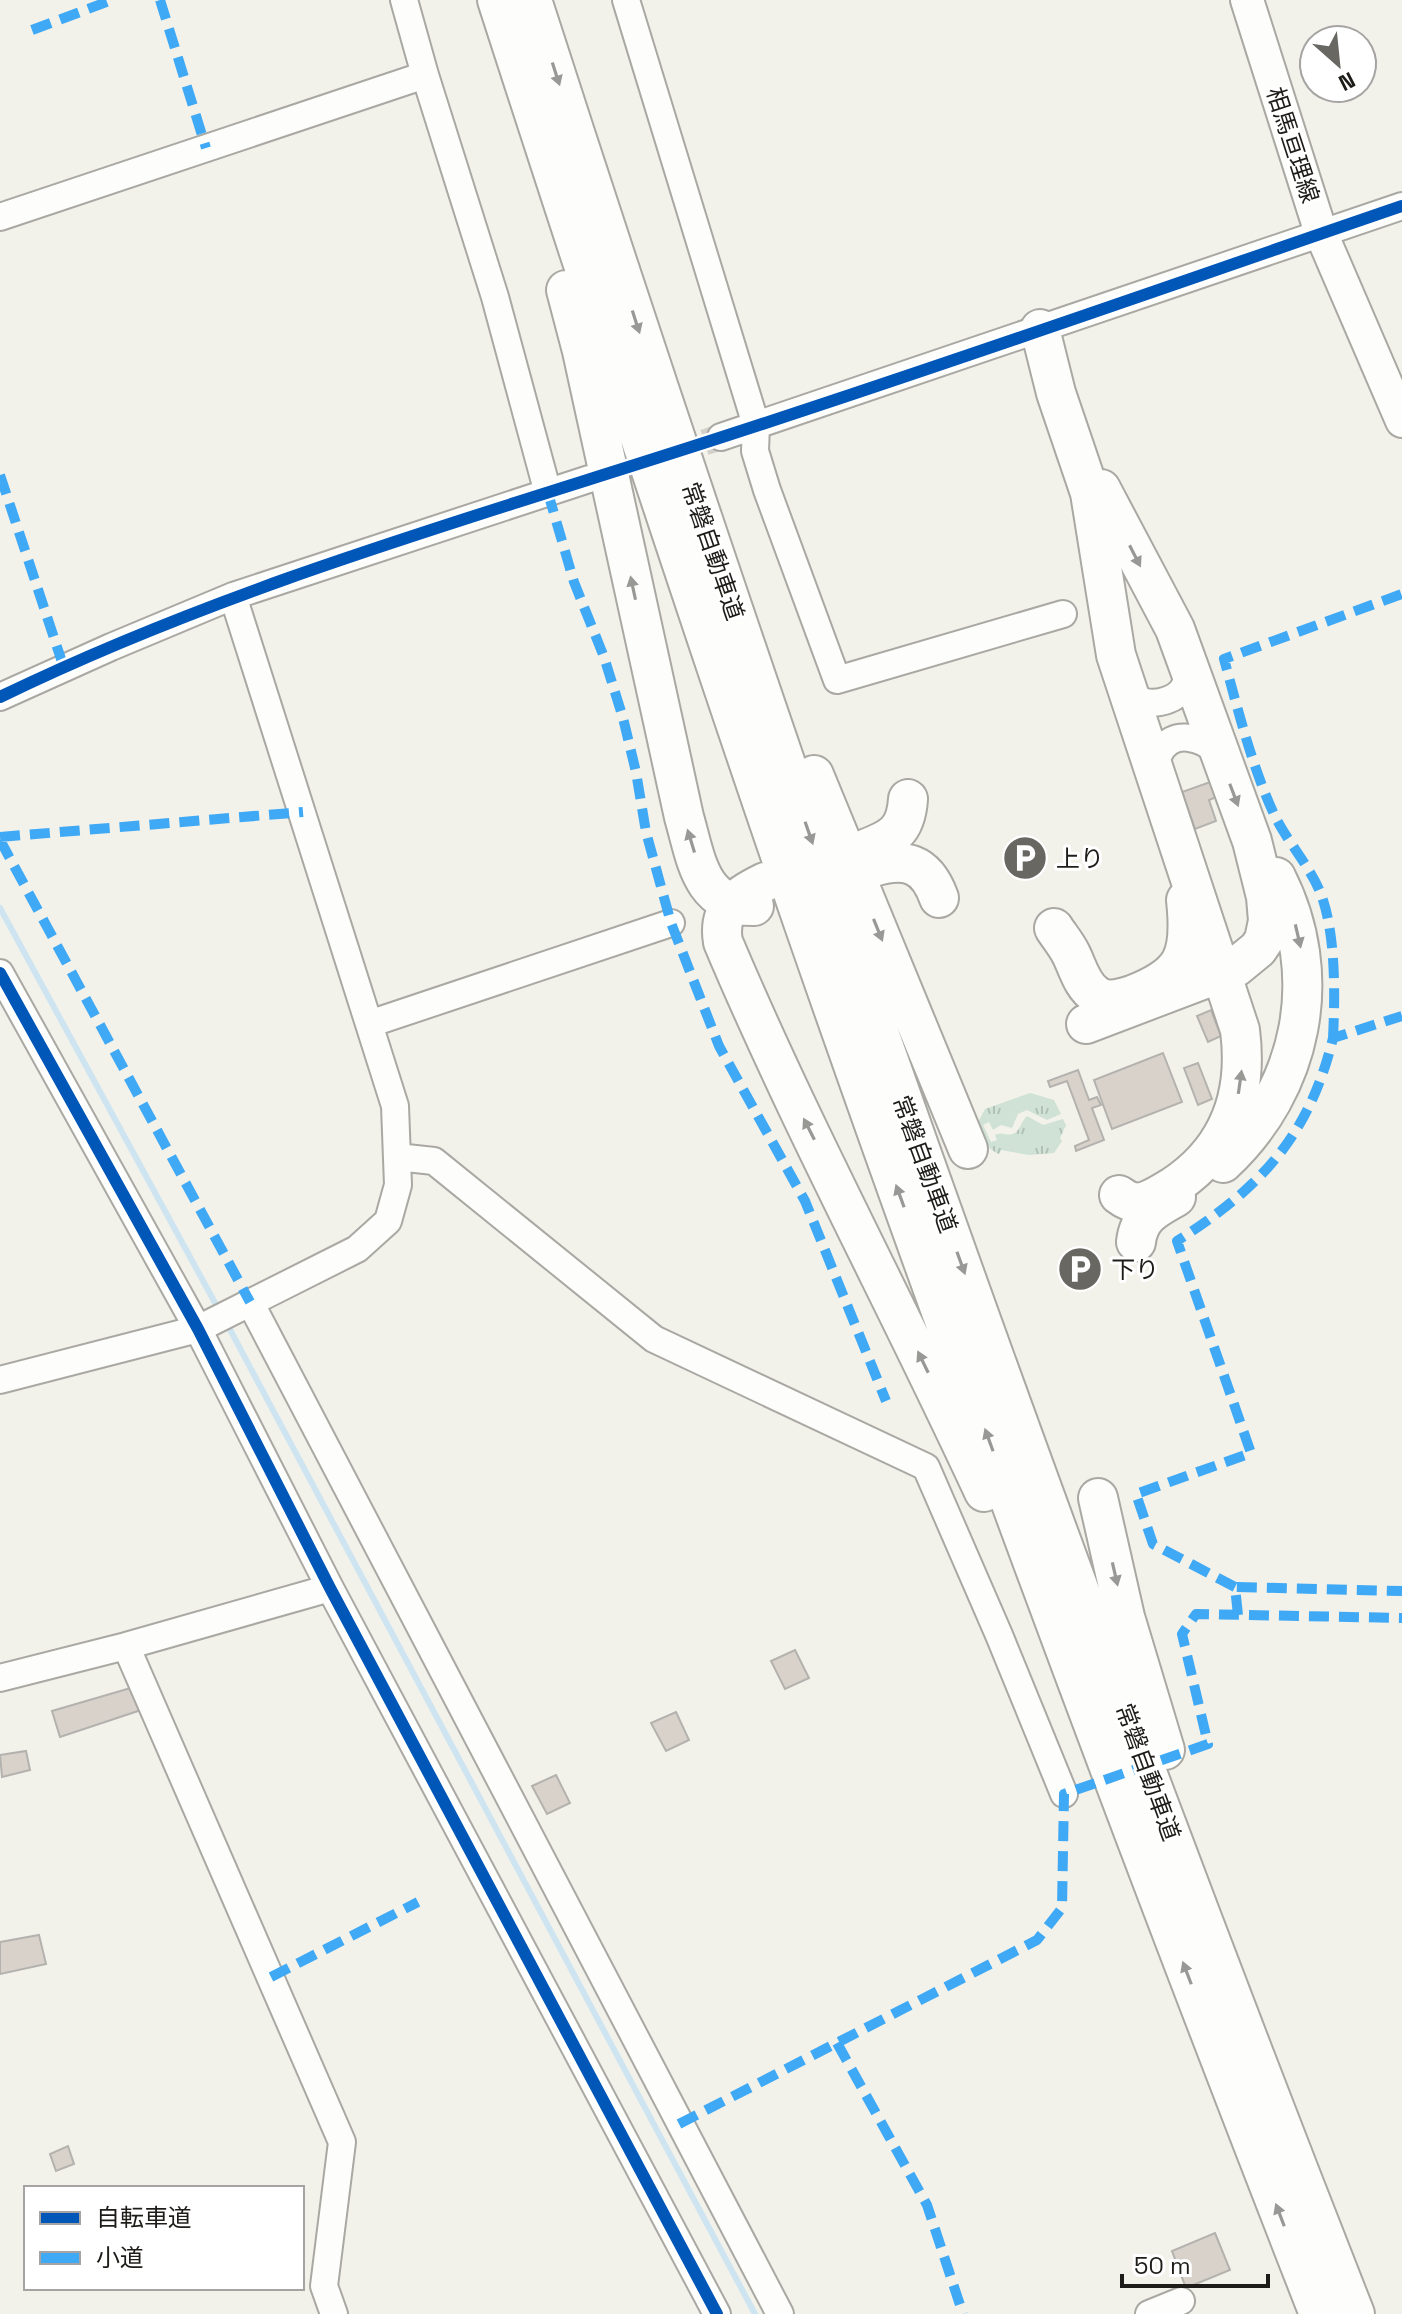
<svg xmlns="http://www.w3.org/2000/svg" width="1402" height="2314" font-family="'Space Grotesk','Noto Sans JP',sans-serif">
	<defs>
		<pattern id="grass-tufts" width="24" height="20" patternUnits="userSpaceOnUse" patternTransform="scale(2)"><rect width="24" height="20" fill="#cfe2d5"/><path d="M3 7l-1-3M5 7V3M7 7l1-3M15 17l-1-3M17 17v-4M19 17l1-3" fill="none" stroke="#b1c1b6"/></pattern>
	</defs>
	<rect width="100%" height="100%" fill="#f2f1ea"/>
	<path fill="url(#grass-tufts)" d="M1030 1093 1054 1100 1061 1114 1047 1120 1027 1110 1018 1114 1012 1128 1001 1125 993 1130 989 1122 983 1125 991 1142 997 1140 995 1135C1003 1132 1006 1136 1013 1134 1019 1133 1022 1120 1027 1116L1043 1125 1063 1119 1066 1125 1060 1138 1062 1141 1054 1153 1029 1155 1001 1150 999 1154C984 1147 983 1138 977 1124L985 1109Z"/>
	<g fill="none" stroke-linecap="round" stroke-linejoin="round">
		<path stroke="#cee5f1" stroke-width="6" d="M0 908 220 1312
			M226 1322 755 2314"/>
	</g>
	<path fill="#d8d2cb" stroke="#b4b2ae" stroke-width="2" d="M1213 781 1219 796 1209 800 1216 821 1195 829 1182 792Z
		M1211 1010 1221 1036 1208 1042 1197 1016Z
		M1163 1053 1182 1102 1112 1129 1094 1080Z
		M1198 1063 1212 1099 1198 1105 1184 1068Z
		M1078 1070 1089 1100 1097 1097 1101 1105 1092 1108 1104 1140 1076 1151 1075 1146 1089 1140 1067 1081 1050 1087 1048 1081Z
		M795 1650 809 1678 785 1689 771 1661Z
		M134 1687 141 1710 60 1737 52 1711Z
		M676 1712 689 1740 666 1751 651 1723Z
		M26 1751 30 1770 2 1777 0 1755Z
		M556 1775 570 1803 547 1814 532 1786Z
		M39 1935 46 1964 0 1974V1942Z
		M68 2146 74 2164 56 2171 50 2154Z
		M1215 2233 1230 2270 1186 2288 1172 2251Z"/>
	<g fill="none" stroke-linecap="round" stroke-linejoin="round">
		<path stroke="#d2d1ca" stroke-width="26" stroke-dasharray="26 13" stroke-linecap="butt" d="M593 478 721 437"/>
		<g stroke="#a9a8a2" stroke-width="30">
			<path id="minor" d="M404 0 425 75 495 297 548 493
				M626 0 756 425 755 451 767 490 837 680 1063 614
				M0 217 425 75
				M721 437 1402 206
				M1127 687C1132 692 1136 698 1142 701 1155 706 1177 700 1184 687 1187 682 1188 674 1189 668
				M0 697 111 647 233 596 589 479
				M1155 773C1156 768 1156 759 1159 754 1172 727 1203 738 1219 753
				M0 973 198 1329 330 1588 717 2314
				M369 1024 671 923
				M397 1157 434 1161 654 1339 926 1467 999 1635 1064 1794
				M250 1302 780 2314
				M0 1380 198 1329 357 1249 388 1221 398 1185 395 1106 233 596
				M126 1646 342 2142 324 2286 334 2314
				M0 1678 126 1646 330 1588
				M1149 2314 1181 2301"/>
		</g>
		<g stroke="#a9a8a2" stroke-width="36">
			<path id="major" d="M1247 0 1321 233 1402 421"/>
		</g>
		<g stroke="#a9a8a2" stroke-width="42">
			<path id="highway" d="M497 0C597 309 698 618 804 925 966 1392 1139 1854 1319 2314
				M532 0C783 779 1055 1552 1355 2314
				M566 290 582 351 684 817C696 858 700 907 754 906
				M1040 329 1056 393 1090 493 1116 655 1240 1030C1249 1100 1226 1156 1164 1192 1147 1202 1136 1208 1119 1195
				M814 775 968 1149
				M865 849C893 838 906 831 908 799
				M870 868C905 857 926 862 939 898
				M765 882C738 895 717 908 723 942 802 1129 899 1308 984 1492
				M1054 928C1059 936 1066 944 1071 954 1078 968 1082 986 1096 995 1107 1003 1120 999 1132 995 1184 975 1192 956 1186 900
				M1086 1024 1236 967 1258 949 1264 940 1268 921 1266 897 1252 841 1175 629 1101 489
				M1223 1163C1303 1089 1326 975 1276 877
				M1136 1242C1139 1216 1155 1209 1176 1197
				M1098 1498 1125 1617 1165 1750"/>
		</g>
		<use href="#minor" stroke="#fdfdfc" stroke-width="26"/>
		<use href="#major" stroke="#fdfdfc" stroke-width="32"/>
		<use href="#highway" stroke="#fdfdfc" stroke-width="38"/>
		<path stroke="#3fa9f5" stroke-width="10" stroke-dasharray="20 10" stroke-linecap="butt" d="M160 0 206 148
			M32 30 112 0
			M0 475 64 668
			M548 493 574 582 604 657 623 718 636 772 646 832 671 923 719 1046 805 1201 886 1401
			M0 837 303 812
			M0 840 250 1302
			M1333 1038C1335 997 1336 937 1322 897 1312 868 1286 841 1273 812 1251 763 1238 710 1224 659L1402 594
			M1235 1587 1153 1544 1136 1494 1251 1453 1177 1241C1260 1188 1309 1137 1333 1038L1402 1016
			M1238 1615 1235 1587 1402 1591
			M271 1977 418 1902
			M837 2043 927 2205 963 2314
			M679 2124 1037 1940 1062 1908 1064 1794 1208 1744 1182 1634 1196 1614 1402 1618"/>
		<g stroke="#fff" stroke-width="17">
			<path id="cycleway" d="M0 697C228 586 475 517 716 439 946 365 1174 284 1402 206
				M0 973 198 1329 330 1588 717 2314"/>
		</g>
		<use href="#cycleway" stroke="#0057b8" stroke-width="12"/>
	</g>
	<defs><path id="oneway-solid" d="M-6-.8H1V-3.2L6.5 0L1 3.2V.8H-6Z" transform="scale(2)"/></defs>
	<g fill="#989895">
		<use href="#oneway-solid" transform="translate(556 74) rotate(72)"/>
		<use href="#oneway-solid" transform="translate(636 322) rotate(72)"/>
		<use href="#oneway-solid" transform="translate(1135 556) rotate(63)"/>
		<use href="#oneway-solid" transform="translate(633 588) rotate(-102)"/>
		<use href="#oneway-solid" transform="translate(1234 795) rotate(69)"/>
		<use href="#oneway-solid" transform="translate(809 833) rotate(71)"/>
		<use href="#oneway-solid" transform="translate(691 841) rotate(-107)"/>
		<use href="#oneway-solid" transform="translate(878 930) rotate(68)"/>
		<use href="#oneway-solid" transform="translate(1298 936) rotate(77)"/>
		<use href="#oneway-solid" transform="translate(1240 1082) rotate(-82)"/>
		<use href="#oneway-solid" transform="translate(809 1129) rotate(-117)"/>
		<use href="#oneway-solid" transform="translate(900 1196) rotate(-110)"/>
		<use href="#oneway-solid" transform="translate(961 1263) rotate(70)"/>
		<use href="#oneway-solid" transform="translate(923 1362) rotate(-116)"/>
		<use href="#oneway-solid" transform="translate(989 1440) rotate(-110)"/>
		<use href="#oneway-solid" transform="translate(1115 1574) rotate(77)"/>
		<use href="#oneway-solid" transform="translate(1187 1973) rotate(-111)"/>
		<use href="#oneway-solid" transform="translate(1280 2215) rotate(-111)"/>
	</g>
	<defs>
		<g id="parking-disc" transform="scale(2.3)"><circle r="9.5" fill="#686762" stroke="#fff"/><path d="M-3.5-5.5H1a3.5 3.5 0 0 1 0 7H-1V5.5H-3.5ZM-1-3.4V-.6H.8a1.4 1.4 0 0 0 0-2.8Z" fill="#fff"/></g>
	</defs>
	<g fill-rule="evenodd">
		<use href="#parking-disc" x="1025" y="858"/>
		<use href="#parking-disc" x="1080" y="1269"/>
	</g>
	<g text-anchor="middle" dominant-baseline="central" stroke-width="6" stroke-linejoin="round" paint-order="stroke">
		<g font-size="24" fill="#1d1c18" stroke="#fff">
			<text transform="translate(1293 145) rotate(72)">相馬亘理線</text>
			<text transform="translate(713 551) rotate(71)">常磐自動車道</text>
			<text transform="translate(925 1164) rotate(70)">常磐自動車道</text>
			<text transform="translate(1148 1772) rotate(70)">常磐自動車道</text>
		</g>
		<g font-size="24" fill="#1d1c18" stroke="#fff" text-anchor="start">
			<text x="1056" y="858">上り</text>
			<text x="1111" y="1269">下り</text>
		</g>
	</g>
	<rect x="24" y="2186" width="280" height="104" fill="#ffffff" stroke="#a5a4a3" stroke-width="2"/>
	<rect x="40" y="2212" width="40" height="12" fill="#0057b8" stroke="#a5a4a3" stroke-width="2"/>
	<text x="96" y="2226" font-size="24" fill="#1d1c18">自転車道</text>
	<rect x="40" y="2252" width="40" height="12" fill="#3fa9f5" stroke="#a5a4a3" stroke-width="2"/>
	<text x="96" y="2266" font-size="24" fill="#1d1c18">小道</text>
	<g transform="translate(1338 64) rotate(153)"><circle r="38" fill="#ffffff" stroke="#a5a4a3" stroke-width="2"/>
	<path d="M0-6L14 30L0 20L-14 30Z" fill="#686762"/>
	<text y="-12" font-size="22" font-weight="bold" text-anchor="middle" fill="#1d1c18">N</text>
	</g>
	<path d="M1122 2274v12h146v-12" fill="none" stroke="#1d1c18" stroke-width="4"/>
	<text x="1134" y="2274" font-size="24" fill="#1d1c18" stroke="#ffffff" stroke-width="6" paint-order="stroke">50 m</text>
</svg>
